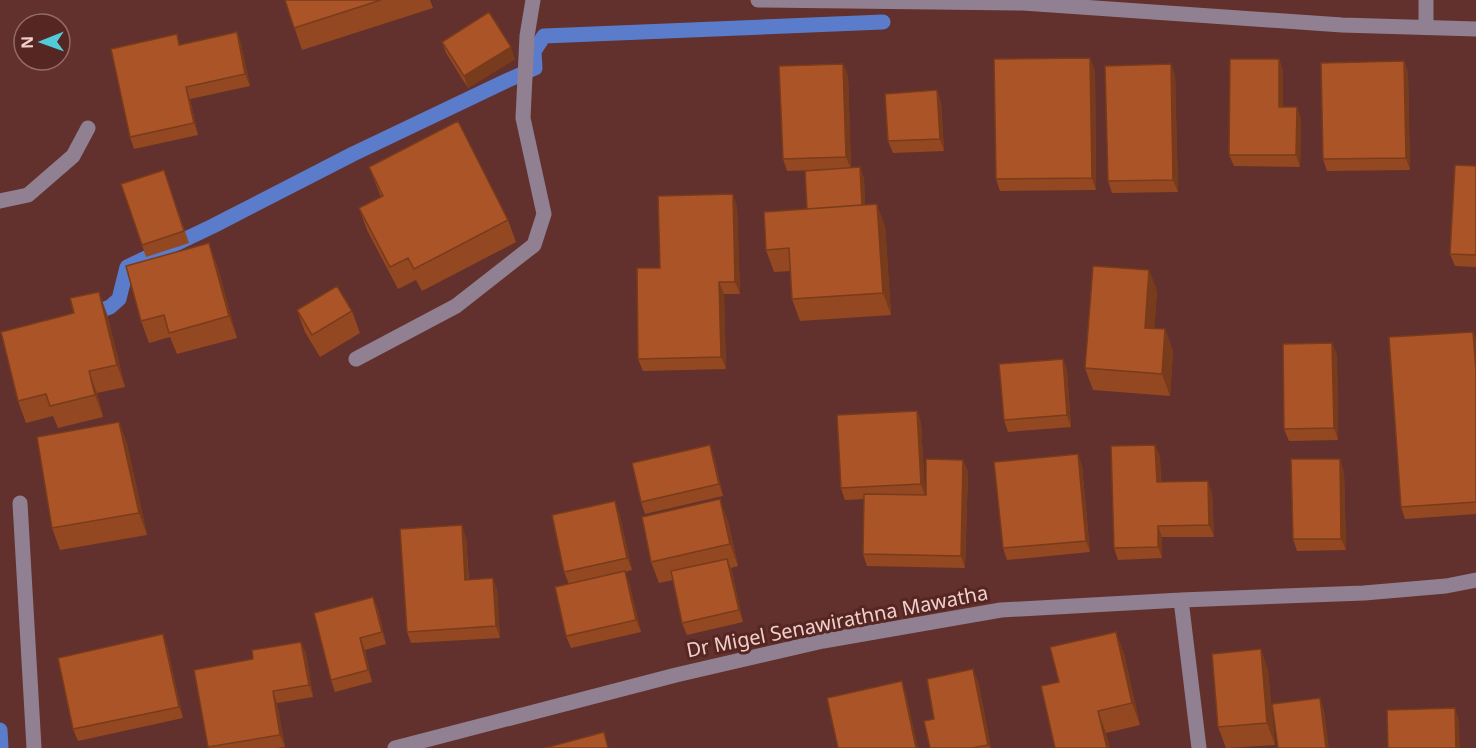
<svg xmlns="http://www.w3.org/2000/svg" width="1476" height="748" font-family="'Noto Sans',sans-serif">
	<rect width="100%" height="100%" fill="#62312d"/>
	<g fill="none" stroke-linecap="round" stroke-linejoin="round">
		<path stroke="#5a7ccb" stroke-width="15" d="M88 315 110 307 119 299 127 267 213 226 353 154 506 81 535 68 534 51 544 36 883 22
			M0 730 1 748"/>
		<path stroke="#918092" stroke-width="15" d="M758 0 1023 3 1342 25 1476 29
			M1426 27V0
			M0 201 28 195 73 156 88 128
			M356 359 456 306 534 245 544 214 523 118 527 36 533 0
			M20 503 34 748
			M1181 600 1199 748
			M395 748 676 675 823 641 1001 610 1181 600 1364 593 1446 586 1476 580"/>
	</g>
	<path fill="#934822" d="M285 0H430L433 8 302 50Z
		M237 32 241 44 250 86 190 99 198 135 134 149 130 137 181 45Z
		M442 42 515 59 468 88 446 53Z
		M1279 59 1283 71V107L1301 119 1300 167 1234 166 1229 155Z
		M1404 61 1408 73 1410 170 1327 171 1323 159Z
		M843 64 848 76 851 168 860 167 864 179 865 205 885 226 891 315 800 321 792 299 790 271 774 272 766 250 807 209 816 170 787 171 783 159Z
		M1095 70 1096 190 1000 191 996 179Z
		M1175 75 1178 192 1112 193 1108 181Z
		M941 102 944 151 893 153 888 141Z
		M1476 166V267L1455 266 1450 254Z
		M369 167 508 220 516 242 422 291 416 280 398 289 367 230 359 208 381 197Z
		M164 170 189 243 146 257 142 245Z
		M737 206 740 294H724L726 369 643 371 638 359 660 268Z
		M217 265 237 338 177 354 170 337 149 343 141 321Z
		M1149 270 1157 291 1154 328 1165 329 1173 351 1170 396 1093 390 1085 368Z
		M297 310 352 311 360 333 320 357 305 332Z
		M107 314 125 387 97 393 103 417 58 428 53 416 26 423 18 401Z
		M1473 332 1476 339V514L1405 519 1401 507Z
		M1332 343 1337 355 1338 440 1289 441 1284 429Z
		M1063 359 1067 371 1071 427 1008 432 1004 420Z
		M917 411 921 423 925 495 968 471 965 568 867 566 863 554 864 499 845 500 841 488Z
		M119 422 127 444 147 535 60 550 52 528Z
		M1155 445 1160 457 1161 482 1212 493 1214 537H1162V558L1118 560 1114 548Z
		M1078 454 1082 466 1090 552 1007 560 1003 548Z
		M714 457 723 496 645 514 641 502Z
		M1344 471 1346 550 1297 551 1293 539Z
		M619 513 632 570 625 572 629 583 641 632 571 648 566 636 569 584 564 572Z
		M728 521 738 566 731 568 743 622 687 635 682 623 673 580 659 583 651 562Z
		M466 537 469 579 497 589 500 638 411 643 407 632Z
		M378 609 386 644 365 650 372 682 335 692 331 680Z
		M1116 632 1124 654 1140 725 1106 733 1059 682Z
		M163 634 167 646 183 718 78 741 73 729Z
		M301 642 306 654 313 697 277 703 285 747 276 748H208L194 670 253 659Z
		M1261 649 1268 671 1275 745 1226 748 1218 727Z
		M978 681 991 748H930L934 719Z"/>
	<path fill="#783b1b" d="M237 32 241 44 250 86 245 74Z
		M511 47 515 59 468 88 464 76Z
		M1090 58 1095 70 1096 190 1092 178Z
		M1279 59 1283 71V119L1279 107Z
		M1404 61 1408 73 1410 170 1406 158Z
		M843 64 848 76 851 169 846 157Z
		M1171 64 1175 75 1178 192 1173 180Z
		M186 87 190 99 198 135 194 123Z
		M937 90 941 102 944 151 940 139Z
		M1297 107 1301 119 1300 167 1296 155Z
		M860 167 864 179 866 222 862 210Z
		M733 194 737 206 740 294 735 282Z
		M877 204 885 226 891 315 883 293Z
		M209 243 217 265 237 338 229 316Z
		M1149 270 1157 291 1153 350 1145 328Z
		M719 282 724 294 726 369 721 357Z
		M99 292 107 314 125 387 117 365Z
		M1165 329 1173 351 1170 396 1162 374Z
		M1473 332 1476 339V371Z
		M1332 343 1337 355 1338 440 1334 428Z
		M1063 359 1067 371 1071 427 1067 415Z
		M89 371 97 393 103 417 95 395Z
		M917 411 921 423 925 496 921 484Z
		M119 422 127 444 147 535 139 513Z
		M710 445 714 457 723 496 719 484Z
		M1155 445 1160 457 1161 494 1157 482Z
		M1078 454 1082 466 1090 552 1086 541Z
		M1340 459 1344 471 1346 550 1341 539Z
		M963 460 968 471 965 568 961 556Z
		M1208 481 1212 493 1214 537 1209 525Z
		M720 499 728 521 738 566 730 544Z
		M615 501 619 513 632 570 627 558Z
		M462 525 466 537 469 592 465 580Z
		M1158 526 1162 537V558L1158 547Z
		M727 559 732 571 743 622 739 610Z
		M625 571 629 583 641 632 636 620Z
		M493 578 497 589 500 638 496 626Z
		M373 597 378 609 386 644 382 632Z
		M1116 632 1124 654 1140 725 1132 703Z
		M163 634 167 646 183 718 179 707Z
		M360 638 365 650 372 682 368 670Z
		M301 642 306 654 313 697 309 685Z
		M1261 649 1268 671 1275 745 1267 723Z
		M973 669 978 681 991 748H990L988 745Z
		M902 681 906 693 918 748H916Z
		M273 691 277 703 285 747 280 735Z
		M1320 698 1324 710 1329 748H1326Z
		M1455 708 1459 720 1460 748H1456Z
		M1098 711 1106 733 1110 748H1107Z"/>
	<path fill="#ab5427" stroke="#783b1b" stroke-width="1.5" d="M285 0H381L294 28Z
		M489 12 511 47 464 76 442 42Z
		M237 32 245 74 186 87 194 123 130 137 111 49 177 34 179 45Z
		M1090 58 1092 178 996 179 994 59Z
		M1230 59H1279V107H1297L1296 155H1229Z
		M1404 61 1406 158 1323 159 1321 63Z
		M843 64 846 157 783 159 779 66Z
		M1171 64 1173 180 1108 181 1105 66Z
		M937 90 940 139 888 141 885 94Z
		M458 121 508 220 414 269 408 258 390 267 359 208 383 196 369 167Z
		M1455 165 1476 166V255L1450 254Z
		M860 167 862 205 807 209 805 171Z
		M164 170 184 231 142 245 121 184Z
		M733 194 735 282H719L721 357 638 359 637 268H660L658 196Z
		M877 204 883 293 792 299 789 248 766 250 764 212Z
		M209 243 229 316 169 333 164 315 141 321 126 266Z
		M1093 266 1149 270 1145 328 1165 329 1162 374 1085 368Z
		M337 286 352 311 312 335 297 310Z
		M99 292 117 365 89 371 95 395 50 406 46 394 18 401 1 332 74 313 70 298Z
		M1473 332 1476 371V502L1401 507 1389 337Z
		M1332 343 1334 428 1284 429 1283 344Z
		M1063 359 1067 415 1004 420 999 364Z
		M917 411 921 484 841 488 837 415Z
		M119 422 139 513 52 528 37 437Z
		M710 445 719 484 641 502 632 463Z
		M1155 445 1157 482 1208 481 1209 525 1158 526V547L1114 548 1111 446Z
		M1078 454 1086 541 1003 548 994 462Z
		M926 459 963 460 961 556 863 554 864 494 926 495Z
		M1291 459H1340L1341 539H1293Z
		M720 499 730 544 651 562 642 517Z
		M615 501 627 558 564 572 552 515Z
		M462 525 465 580 493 578 496 626 407 632 400 529Z
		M727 559 739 610 682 623 671 571Z
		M625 571 636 620 566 636 555 587Z
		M373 597 382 632 360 638 368 670 331 680 314 613Z
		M1116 632 1132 703 1098 711 1107 748H1055L1041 686 1059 682 1050 647Z
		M163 634 179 707 73 729 58 658Z
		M301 642 309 685 273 691 280 735 208 747 194 670 253 659 252 650Z
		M1261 649 1267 723 1218 727 1212 654Z
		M973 669 988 745 972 748H930L924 721 934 719 927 679Z
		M902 681 916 748H838L827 698Z
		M1320 698 1326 748H1278L1272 704Z
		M1455 708 1456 748H1388L1387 710Z
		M604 732 608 748H545Z"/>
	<g text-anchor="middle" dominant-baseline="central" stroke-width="6" stroke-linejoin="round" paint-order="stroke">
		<g font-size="20" fill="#f0d0cd" stroke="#562623">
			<text transform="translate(837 621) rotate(-11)">Dr Migel Senawirathna Mawatha</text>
		</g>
	</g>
	<g transform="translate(42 42) rotate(269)"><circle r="28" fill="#562623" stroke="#946a67" stroke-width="1.5"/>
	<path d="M0-4.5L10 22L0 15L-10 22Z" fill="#52cbd9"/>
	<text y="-9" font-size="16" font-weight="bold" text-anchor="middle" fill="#f0d0cd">N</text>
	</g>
</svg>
